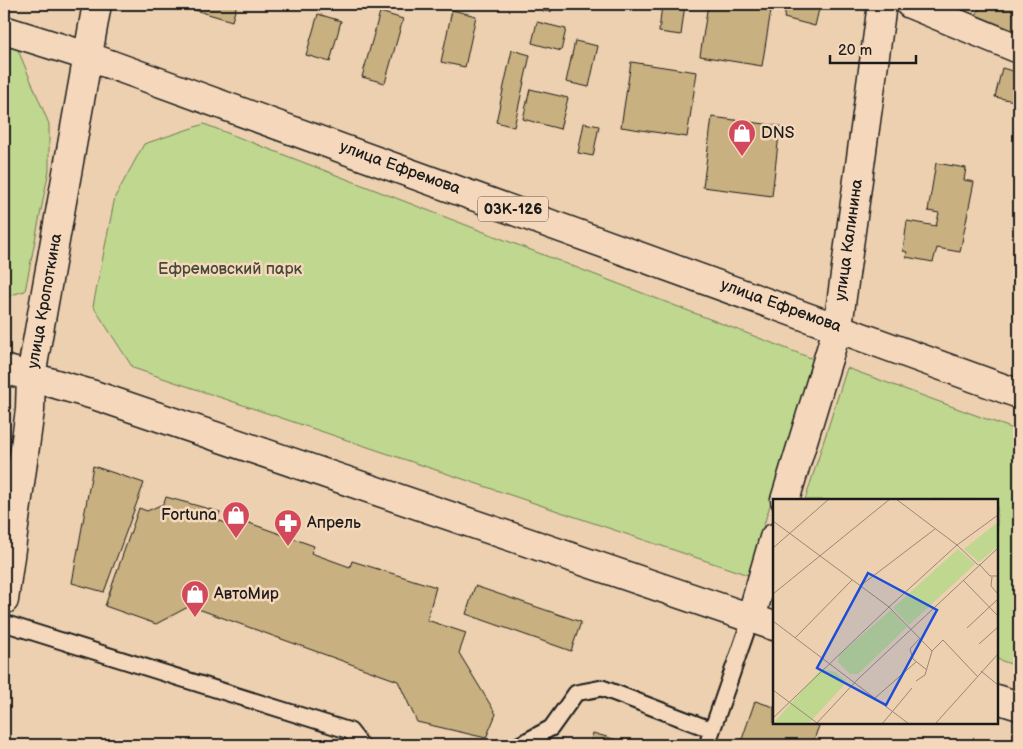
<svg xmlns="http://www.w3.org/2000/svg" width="1023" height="749" font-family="'Balsamiq Sans',sans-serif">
	<rect width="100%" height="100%" fill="#ecd0af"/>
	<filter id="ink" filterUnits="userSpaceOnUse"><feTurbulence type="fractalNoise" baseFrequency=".02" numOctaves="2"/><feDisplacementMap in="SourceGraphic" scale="10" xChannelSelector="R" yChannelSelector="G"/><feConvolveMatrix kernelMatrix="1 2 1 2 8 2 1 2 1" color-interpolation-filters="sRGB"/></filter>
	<g filter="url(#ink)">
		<path fill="#bfd78e" stroke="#6e7a55" d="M4 36 13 38 49 124V170L25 291 4 297Z
			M204 124 816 360 748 575 133 368 93 306 115 197 144 144Z
			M847 368 1019 431V667L997 659V500H805Z"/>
		<path fill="#c8b080" stroke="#1c1c1c" d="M174 4H237L232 21Z
			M544 4H552L551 12 543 11Z
			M662 4H685L681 35 659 32Z
			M708 4H772L762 66 700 56Z
			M787 4 820 5 815 26 784 18Z
			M981 4H1019V36L970 29Z
			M452 10 476 16 465 67 441 62Z
			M380 12 403 19 385 83 362 77Z
			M318 14 341 21 330 62 306 55Z
			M537 22 566 29 561 51 532 43Z
			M575 41 598 46 589 87 566 82Z
			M512 50 530 55 514 127 496 122Z
			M631 62 697 72 687 137 621 127Z
			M1002 68 1019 73V102L995 97Z
			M530 89 568 98 560 129 523 119Z
			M712 117 780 126 772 196 703 187Z
			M584 123 599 126 593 156 578 153Z
			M936 163 966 168 964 180 974 182 960 252 937 248 933 262 906 257 907 252 903 251 907 221 936 226 939 213 928 211Z
			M93 466 144 483 104 592 72 583Z
			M166 497 220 512 217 520 232 525 235 518 314 546 311 553 350 567 352 561 436 587 427 620 466 633 459 653 496 714 486 738 417 722 398 681 190 606 156 624 105 606 139 508 147 511 163 504Z
			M475 586 581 622 571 651 466 614Z
			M755 701 774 707V723H820L812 745H740Z
			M593 733 634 745H589Z"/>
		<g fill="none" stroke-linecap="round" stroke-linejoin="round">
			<g stroke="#1c1c1c" stroke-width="19">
				<path id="lane" d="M4 623 350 731 361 745
					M519 745 551 728 576 693 602 688 712 730
					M707 745 751 618"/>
			</g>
			<g stroke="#1c1c1c" stroke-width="31">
				<path id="street" d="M910 4 1019 49
					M785 500 838 326 882 4
					M751 618 774 538"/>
			</g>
			<g stroke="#1c1c1c" stroke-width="31">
				<path id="primary" d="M4 30 87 56 1019 394
					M4 369 94 395 774 626
					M4 600 30 410 31 376 97 4
					M997 699 1019 706"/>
			</g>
			<use href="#lane" stroke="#f5d8bb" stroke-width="15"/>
			<use href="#street" stroke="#f5d8bb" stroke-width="28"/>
			<use href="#primary" stroke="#f5d8bb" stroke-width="28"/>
		</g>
	</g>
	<defs>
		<g id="shop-pin" transform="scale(1.4375)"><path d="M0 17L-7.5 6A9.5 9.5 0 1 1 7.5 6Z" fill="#d1495b" stroke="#f5d8bb"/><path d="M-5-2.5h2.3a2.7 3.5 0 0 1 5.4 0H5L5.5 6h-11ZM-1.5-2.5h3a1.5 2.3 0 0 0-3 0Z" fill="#fff"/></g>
		<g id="pharmacy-pin" transform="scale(1.4375)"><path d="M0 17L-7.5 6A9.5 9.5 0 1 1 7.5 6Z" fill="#d1495b" stroke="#f5d8bb"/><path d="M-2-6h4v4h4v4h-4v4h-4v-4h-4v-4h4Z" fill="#fff"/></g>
	</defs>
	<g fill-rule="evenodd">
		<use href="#shop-pin" x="742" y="133"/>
		<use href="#shop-pin" x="236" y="515"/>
		<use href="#pharmacy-pin" x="288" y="523"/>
		<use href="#shop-pin" x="195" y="594"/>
	</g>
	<g text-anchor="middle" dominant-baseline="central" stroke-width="5" stroke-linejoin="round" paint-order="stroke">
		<rect fill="#f5d8bb" stroke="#5d544c" stroke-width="1" x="478" y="196.5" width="70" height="25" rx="4"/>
		<g font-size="15" font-weight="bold" fill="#1c1c1c">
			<text x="513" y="209">03К-126</text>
		</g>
		<g font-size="16" fill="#1c1c1c" stroke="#f5d8bb" text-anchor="start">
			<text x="761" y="133">DNS</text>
			<text x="217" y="515" text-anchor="end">Fortuna</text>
			<text x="307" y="523">Апрель</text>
			<text x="214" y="594">АвтоМир</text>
		</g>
		<g font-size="16" fill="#1c1c1c" stroke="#f5d8bb">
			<text transform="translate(400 168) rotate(20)">улица Ефремова</text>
			<text transform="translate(849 240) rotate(-82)">улица Калинина</text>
			<text transform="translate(45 301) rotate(-80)">улица Кропоткина</text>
			<text transform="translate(781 306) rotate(20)">улица Ефремова</text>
		</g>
		<g font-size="16" fill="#454b38" stroke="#f5d8bb">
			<text x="230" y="269">Ефремовский парк</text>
		</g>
	</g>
	<g transform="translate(773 499)">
		<rect width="225" height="225" fill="#ecd0af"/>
		<path d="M225 23V47L206 63 191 50ZM185 50 202 65 136 126 120 109ZM118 111 134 128 85 175H77L65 163 66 156ZM48 170 62 173 72 181 71 186 35 225H0Z" fill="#bfd78e"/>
		<path fill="none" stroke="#998874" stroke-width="1" d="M123 0 184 46 205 66M0 22 116 108 159 152 170 141 204 177M0 49 56 0M206 65 217 77H225M219 78 218 87 225 95M190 81 225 117M87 87 162 30M0 95 117 0M0 122 136 225M194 129 225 100M22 139 79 81M147 139 137 150 140 160 154 171M206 145 225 128M208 172 225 186M143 182 152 176 159 152M0 191 44 224M102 199 143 163M0 219 116 108 184 46 225 16M43 225 85 180 225 49M109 225 139 189M162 225 225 155"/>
		<path fill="#1d4ed8" fill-opacity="0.15" stroke="#1d4ed8" stroke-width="2.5" d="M95 74 164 111 113 206 44 169Z"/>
		<rect width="225" height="225" fill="none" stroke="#1c1c1c" stroke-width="2.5"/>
	</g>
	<rect width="1023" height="749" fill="none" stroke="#f5d8bb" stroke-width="20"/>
	<rect x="10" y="10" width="1003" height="729" fill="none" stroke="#1c1c1c" stroke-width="2" filter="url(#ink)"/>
	<path d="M830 55v8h86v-8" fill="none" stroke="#1c1c1c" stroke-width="2.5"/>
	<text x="838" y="55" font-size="15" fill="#1c1c1c" stroke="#f5d8bb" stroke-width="4" paint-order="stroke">20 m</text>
</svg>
